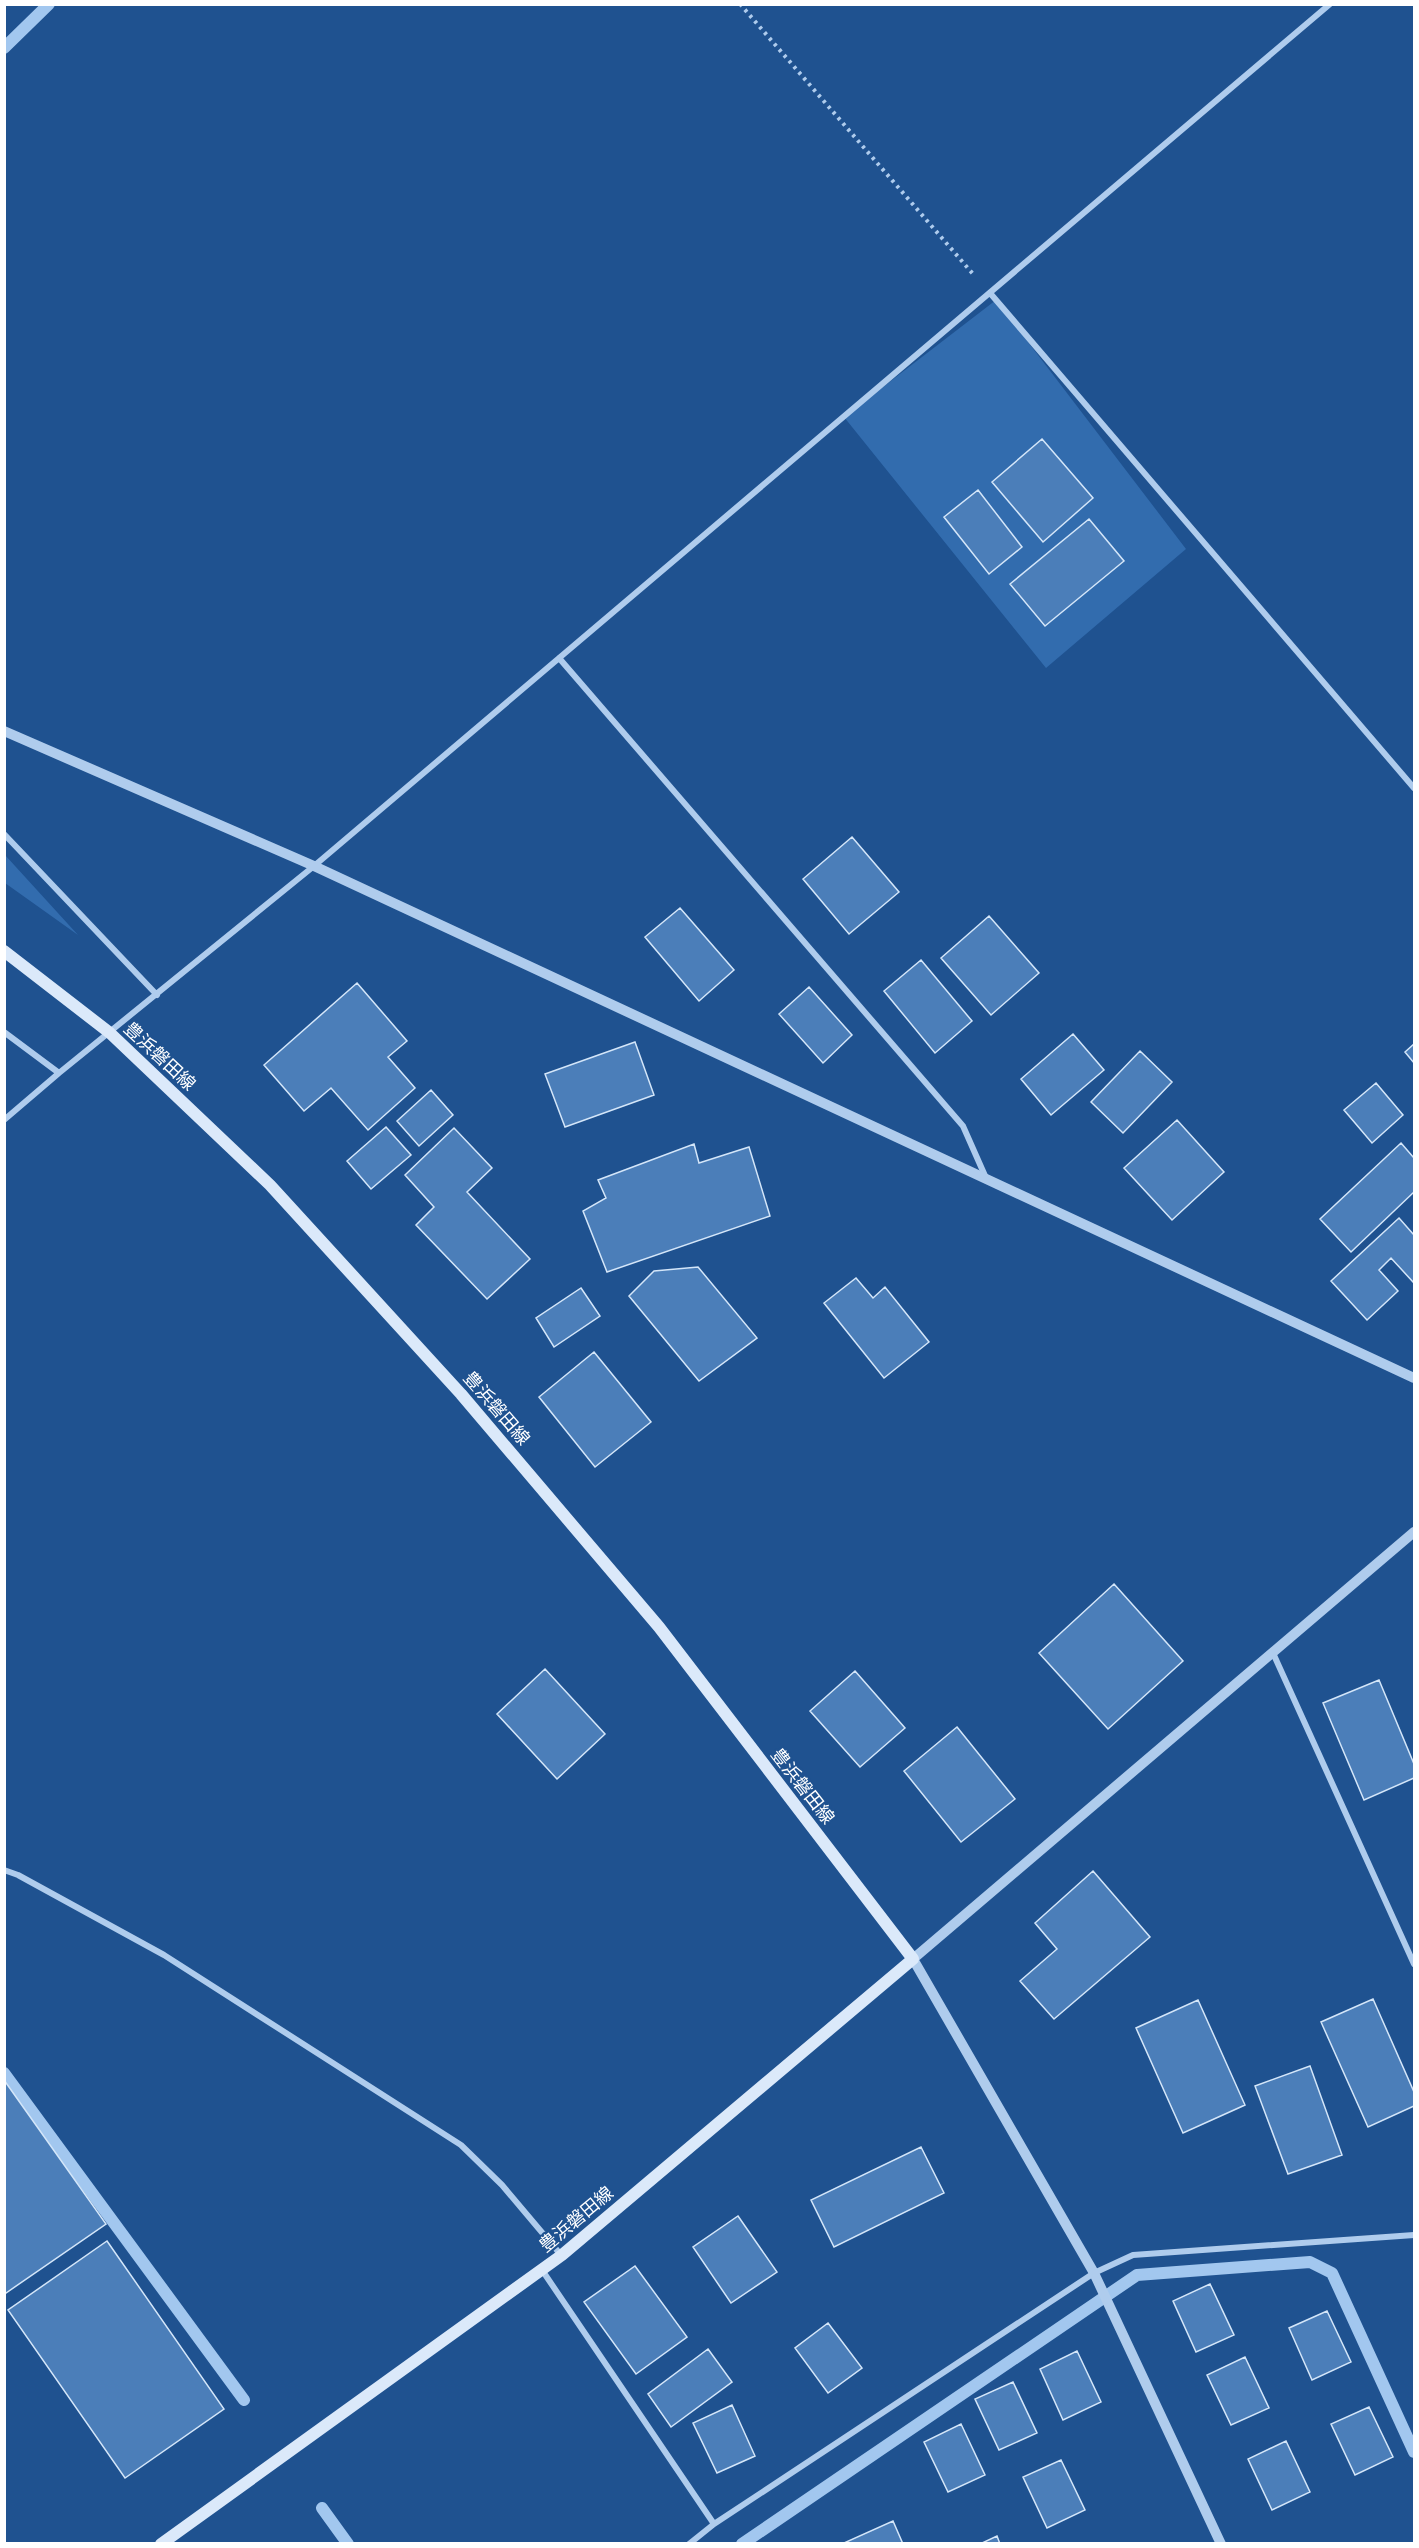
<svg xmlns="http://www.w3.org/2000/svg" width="1419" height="2548" font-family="'Work Sans','Noto Sans JP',sans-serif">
	<rect width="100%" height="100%" fill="#1f5290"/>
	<path fill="#326cae" d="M996 300 1186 549 1046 668 844 417Z
		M5 855 78 935 5 883Z"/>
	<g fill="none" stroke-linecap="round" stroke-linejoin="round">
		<path stroke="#a2c7ef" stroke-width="12" d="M4 48 49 4
			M4 2073 244 2400
			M322 2508 348 2544
			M742 2544 1137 2275 1310 2262 1332 2273 1414 2452"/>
	</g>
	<path fill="#4b7eb9" stroke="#d4e6f9" stroke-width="1.5" d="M1042 439 1093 498 1043 542 992 482Z
		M978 490 1022 547 989 574 944 517Z
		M1089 519 1124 561 1045 626 1010 584Z
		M852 837 899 892 849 934 803 879Z
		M680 908 734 970 699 1001 645 937Z
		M989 916 1039 973 991 1015 941 958Z
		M921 960 972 1021 935 1053 884 991Z
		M357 983 407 1041 388 1057 415 1088 368 1130 331 1088 304 1111 264 1065Z
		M809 987 852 1035 823 1063 779 1014Z
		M1073 1034 1104 1070 1051 1115 1021 1079Z
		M635 1042 654 1095 565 1127 545 1074Z
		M1414 1044V1063L1405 1052Z
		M1140 1051 1172 1082 1123 1133 1091 1102Z
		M1376 1083 1403 1115 1372 1143 1344 1110Z
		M431 1090 453 1115 419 1146 397 1121Z
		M1177 1120 1224 1172 1172 1220 1124 1168Z
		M386 1127 411 1155 371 1189 347 1161Z
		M454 1128 492 1168 467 1192 530 1259 487 1299 416 1225 434 1207 405 1175Z
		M1401 1143 1414 1158V1192L1351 1252 1320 1219Z
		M694 1144 699 1163 749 1147 770 1216 607 1272 583 1211 606 1198 598 1180Z
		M1399 1218 1414 1235V1283L1391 1258 1379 1270 1398 1291 1367 1320 1331 1281Z
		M698 1267 757 1338 699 1381 629 1296 654 1271Z
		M856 1278 873 1298 885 1287 929 1342 884 1378 824 1303Z
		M581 1288 600 1316 554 1347 536 1318Z
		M594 1352 651 1422 595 1467 539 1397Z
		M1114 1584 1183 1661 1108 1729 1039 1653Z
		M545 1669 605 1734 557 1779 497 1714Z
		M855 1671 905 1728 860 1767 810 1711Z
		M1379 1680 1414 1764V1778L1364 1800 1323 1703Z
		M957 1727 1015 1799 961 1842 904 1771Z
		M1093 1871 1150 1937 1054 2019 1020 1981 1057 1949 1035 1923Z
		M1373 1999 1414 2092V2106L1368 2127 1321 2022Z
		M1198 2000 1245 2105 1183 2133 1136 2028Z
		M1310 2066 1342 2155 1288 2174 1255 2086Z
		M4 2080 106 2224 6 2293 4 2291Z
		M921 2147 944 2193 834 2247 811 2200Z
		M738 2216 777 2272 731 2303 693 2247Z
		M107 2241 224 2409 125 2478 8 2310Z
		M635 2266 687 2337 636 2374 584 2302Z
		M1210 2284 1234 2335 1196 2352 1173 2301Z
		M1327 2311 1351 2362 1312 2380 1289 2328Z
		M828 2323 862 2368 828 2393 795 2348Z
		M708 2349 732 2382 671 2427 648 2394Z
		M1077 2351 1101 2402 1063 2420 1040 2369Z
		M1245 2357 1269 2408 1231 2425 1207 2375Z
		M1013 2382 1037 2433 999 2450 975 2399Z
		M732 2405 755 2456 717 2473 693 2423Z
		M1369 2407 1393 2457 1355 2475 1331 2424Z
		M961 2424 985 2475 948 2492 924 2442Z
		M1286 2441 1310 2492 1272 2510 1248 2459Z
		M1061 2460 1085 2510 1047 2528 1023 2477Z
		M893 2521 903 2544H844V2543Z
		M997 2536 1000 2544H980Z"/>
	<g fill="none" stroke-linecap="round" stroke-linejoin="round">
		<path stroke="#afcced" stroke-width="4" stroke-dasharray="3 4.5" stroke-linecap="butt" d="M740 4 973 274"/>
		<path stroke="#afcced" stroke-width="6" d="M990 293 1414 788
			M559 658 963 1126 986 1178
			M4 834 157 995
			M4 1032 59 1073
			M4 1120 59 1073 314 866 1330 4
			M1273 1653 1414 1964
			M4 1870 18 1875 164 1955 461 2145 502 2185 561 2255
			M542 2270 714 2524
			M689 2544 714 2524 1094 2273 1133 2255 1414 2235"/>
		<path stroke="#afcced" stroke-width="10" d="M4 731 314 866 1414 1378
			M1221 2544 1094 2273 913 1959 1414 1532"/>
		<path stroke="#dbe9fa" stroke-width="12" d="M4 951 110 1033 270 1185 461 1394 659 1627 913 1959 562 2255 161 2544"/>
	</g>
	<g text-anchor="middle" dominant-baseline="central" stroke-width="4.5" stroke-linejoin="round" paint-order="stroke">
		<g font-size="18" fill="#fff" stroke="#1f5290">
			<text transform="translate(160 1056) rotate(43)">豊浜磐田線</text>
			<text transform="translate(497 1408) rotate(49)">豊浜磐田線</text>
			<text transform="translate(803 1786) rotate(52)">豊浜磐田線</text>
			<text transform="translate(576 2219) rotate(-40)">豊浜磐田線</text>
		</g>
	</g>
	<rect width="1419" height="2548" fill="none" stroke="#ffffff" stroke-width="12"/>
</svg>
